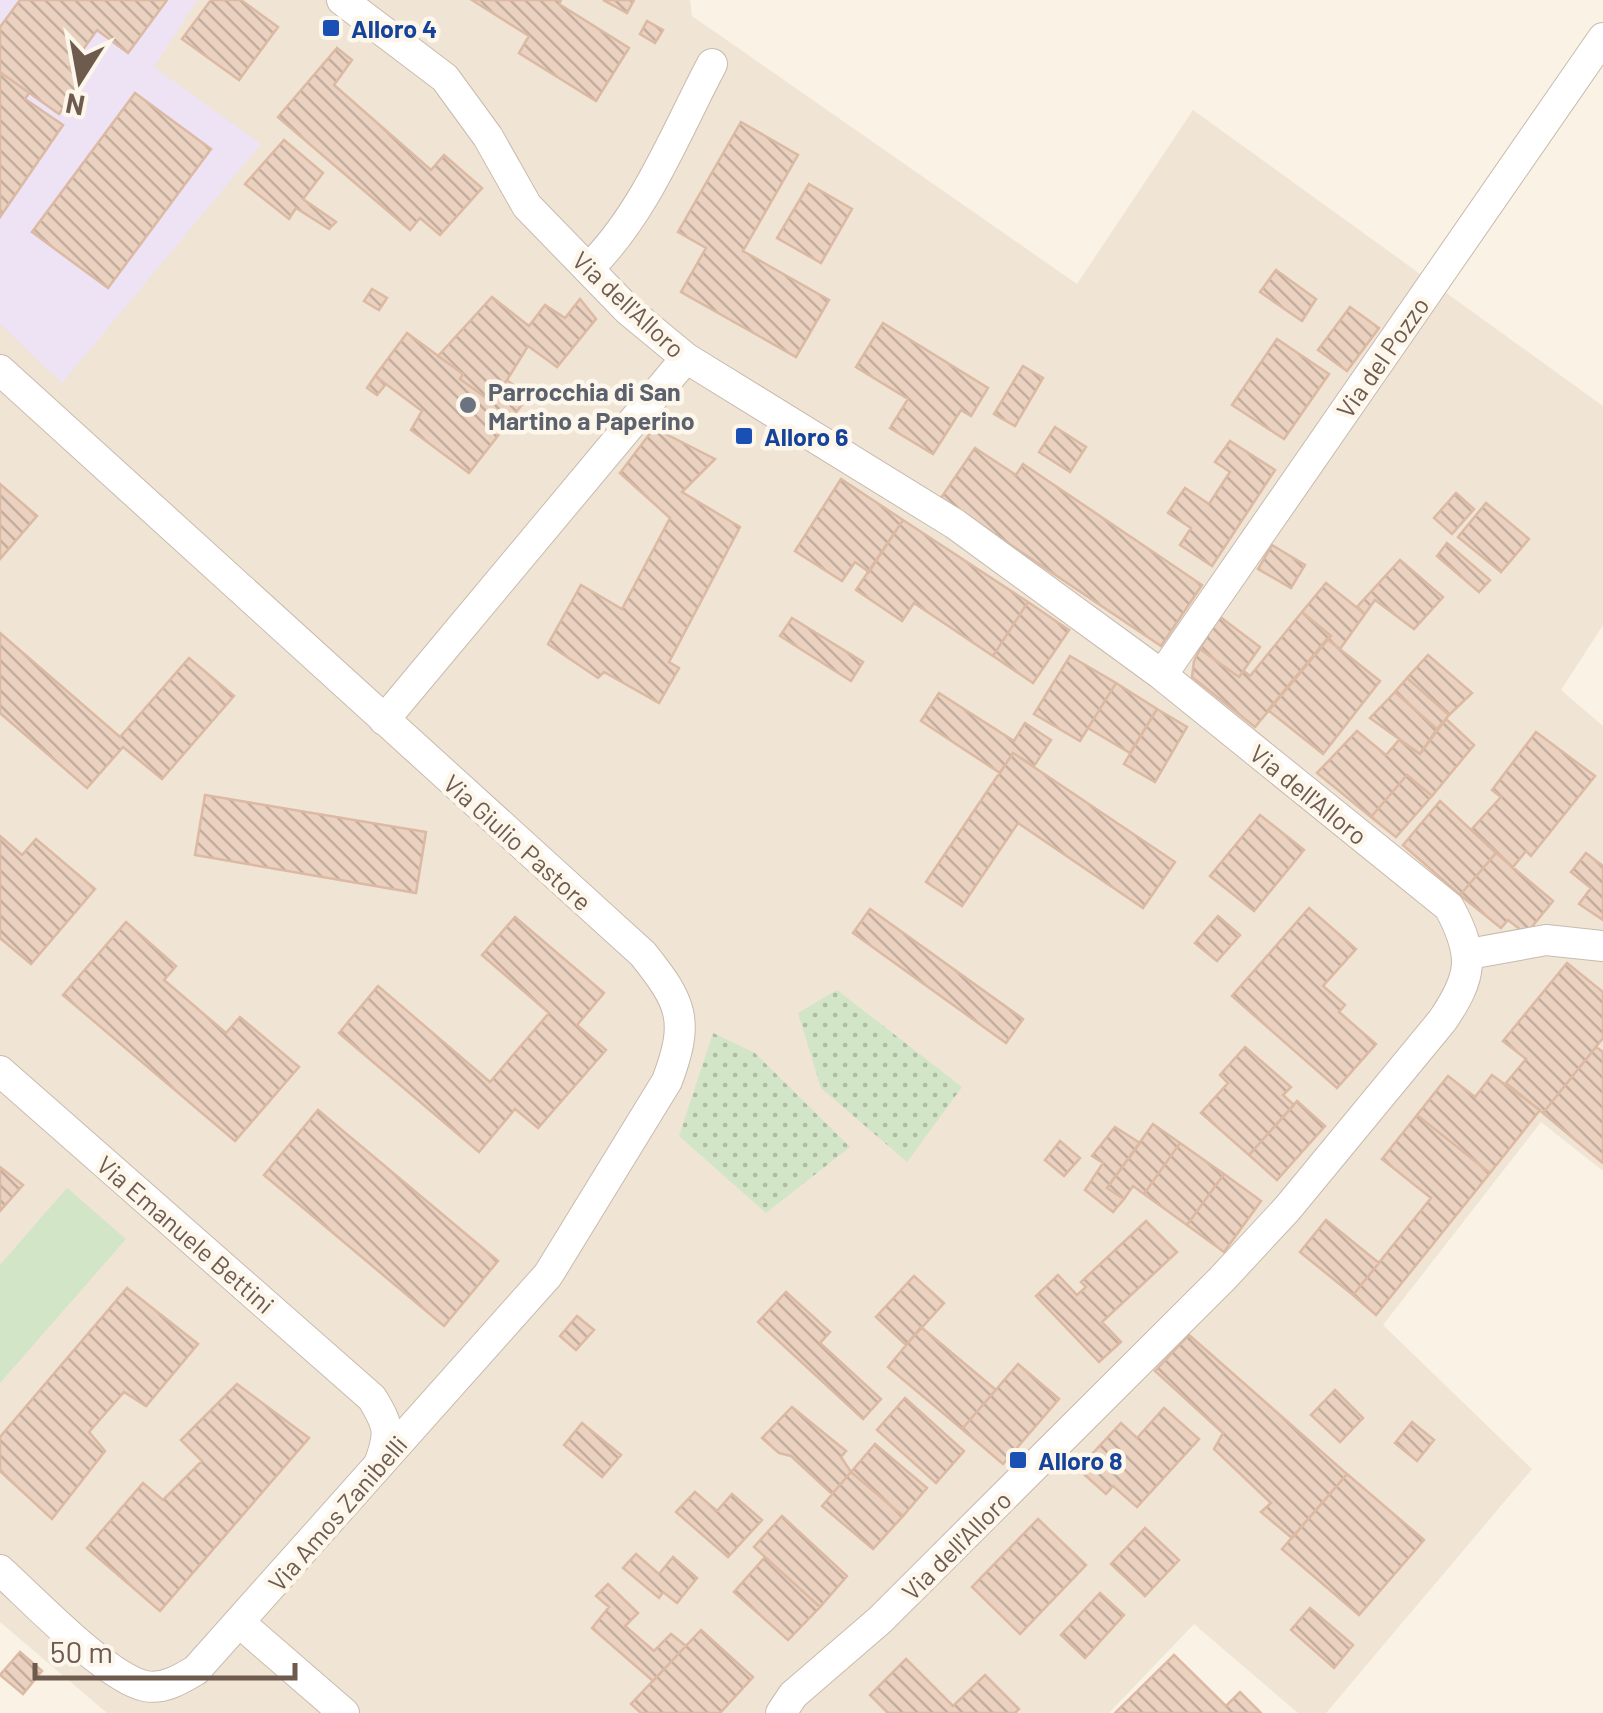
<svg xmlns="http://www.w3.org/2000/svg" width="1603" height="1713" font-family="Barlow,sans-serif">
	<defs>
		<pattern id="park-dots" width="8" height="8" patternUnits="userSpaceOnUse" patternTransform="scale(2.5)"><rect width="8" height="8" fill="#d2e5c6"/><path d="M2 2h.1M6 6h.1" fill="none" stroke="#afbda3" stroke-width="1.8" stroke-linecap="round"/></pattern>
		<pattern id="building-back-hatch" width="6" height="6" patternUnits="userSpaceOnUse" patternTransform="scale(2.5)"><rect width="6" height="6" fill="#ebd2c0"/><path d="M-1 5l2 2M0 0l6 6M5-1l2 2" fill="none" stroke="#c3ad9e"/></pattern>
	</defs>
	<rect width="100%" height="100%" fill="#f9f2e5"/>
	<path fill="#f0e4d5" d="M0 0H690L692 16 1077 284 1193 110 1603 406V625L1561 690 1603 726V1171L1541 1122 1383 1325 1532 1469 1326 1713H1298L1194 1624 1109 1713H107L0 1622Z"/>
	<path fill="#eee2f5" d="M0 0H197L154 67 261 144 62 383 0 324Z"/>
	<path fill="#d2e5c6" d="M67 1188 126 1239 0 1383V1265Z"/>
	<path fill="url(#park-dots)" d="M837 990 962 1087 907 1162 821 1088 798 1013Z
		M713 1033 755 1053 850 1147 766 1213 679 1136Z"/>
	<path fill="url(#building-back-hatch)" stroke="#dbb9a3" stroke-width="2.5" d="M20 0H167L128 53 97 30 69 69 84 79 59 114 0 72V27Z
		M211 0H241L278 27 239 80 182 39Z
		M472 0H561L559 4 629 48 596 101 519 53 529 36Z
		M603 0H634L627 13Z
		M647 21 663 30 655 43 640 34Z
		M337 48 352 60 334 85 431 170 444 155 482 188 440 235 420 218 410 230 278 117Z
		M0 72 29 93 25 99 63 125 0 217Z
		M135 93 211 149 108 288 32 232Z
		M741 122 798 155 743 251 829 300 796 357 681 292 706 248 678 232Z
		M284 140 323 173 303 199 336 222 329 229 296 208 289 219 245 184Z
		M809 184 852 209 821 263 777 238Z
		M1276 270 1316 299 1302 321 1260 292Z
		M372 289 387 298 379 310 364 301Z
		M492 297 529 326 545 305 565 318 580 299 596 319 557 367 528 346 507 380 489 400 460 379 463 374 438 356Z
		M1350 307 1379 328 1347 371 1318 350Z
		M883 323 988 388 971 416 961 410 933 454 890 428 908 399 856 367Z
		M407 333 463 374 460 379 489 400 507 380 528 397 469 473 411 430 422 411 375 376Z
		M1277 339 1329 374 1284 439 1232 405Z
		M1023 366 1043 378 1015 426 994 414Z
		M375 376 386 384 377 395 367 388Z
		M1055 427 1086 447 1070 472 1039 452Z
		M654 428 715 459 682 492 740 527 669 662 679 668 659 703 604 672 598 678 548 644 581 585 622 609 670 518 620 473Z
		M1230 441 1275 470 1212 566 1180 545 1191 528 1168 513 1185 488 1209 504 1230 472 1215 462Z
		M975 448 1016 475 1023 464 1202 585 1161 646 941 498Z
		M841 479 903 520 869 572 855 562 842 581 795 551Z
		M0 484 37 516 0 559Z
		M1456 493 1474 509 1452 534 1434 518Z
		M1486 503 1529 539 1501 572 1458 537Z
		M903 520 1028 602 993 656 914 603 902 621 856 590Z
		M1447 543 1490 580 1479 592 1437 556Z
		M1272 545 1305 565 1291 588 1258 569Z
		M1400 560 1443 597 1414 629 1375 600 1365 614 1357 607Z
		M1326 583 1365 614 1340 649 1327 639 1331 636 1302 612Z
		M1028 602 1069 630 1033 683 993 656Z
		M1302 612 1331 636 1255 727 1192 677 1194 661 1200 649 1239 677 1244 671 1250 676Z
		M1219 616 1260 647 1239 677 1200 649Z
		M792 618 863 662 851 681 780 636Z
		M0 633 120 737 189 658 234 696 162 779 123 747 87 788 0 713Z
		M1327 639 1380 681 1323 754 1268 710Z
		M1428 655 1472 693 1449 715 1407 678Z
		M1070 656 1116 683 1080 741 1034 714Z
		M1407 678 1449 715 1437 729 1395 692Z
		M1116 683 1157 709 1130 753 1088 728Z
		M1395 692 1437 729 1420 754 1370 718Z
		M939 693 1014 741 1025 723 1051 740 1034 766 1013 753 1000 773 921 721Z
		M1157 709 1187 727 1155 782 1124 764Z
		M1446 719 1474 745 1432 796 1407 775 1371 817 1317 773 1357 731 1386 755 1399 740 1420 754Z
		M1536 732 1595 776 1531 856 1526 851 1513 867 1471 830 1501 797 1492 790Z
		M1013 753 1175 862 1143 908 1018 823 962 906 926 882Z
		M1407 775 1432 796 1396 837 1371 817Z
		M205 795 426 832 416 893 195 855Z
		M1440 801 1496 853 1460 895 1403 845Z
		M1260 815 1304 850 1254 911 1210 876Z
		M0 836 22 855 36 839 95 889 31 964 0 938Z
		M1496 853 1553 901 1526 934 1508 920 1501 928 1460 895Z
		M1586 853 1603 866V920L1579 904 1591 888 1571 872Z
		M1309 908 1356 949 1323 986 1345 1005 1339 1012 1376 1044 1337 1088 1232 996Z
		M870 909 1023 1019 1006 1043 853 933Z
		M1218 916 1240 935 1217 961 1195 943Z
		M515 917 604 993 577 1025 606 1050 538 1128 515 1109 479 1152 339 1033 378 986 490 1082 549 1013 482 955Z
		M126 922 176 966 164 980 226 1033 240 1017 299 1067 235 1141 63 995Z
		M1567 963 1603 992V1038L1543 1113 1506 1083 1526 1059 1503 1041Z
		M1245 1047 1291 1087 1283 1095 1294 1105 1249 1155 1201 1113 1228 1083 1220 1075Z
		M1596 1047 1603 1052V1163L1543 1113Z
		M1492 1075 1540 1110 1490 1173 1417 1115 1448 1076 1475 1097Z
		M1297 1101 1325 1126 1277 1180 1249 1155Z
		M318 1110 498 1261 444 1326 264 1175Z
		M1417 1115 1490 1173 1376 1315 1353 1295 1431 1198 1382 1159Z
		M1153 1124 1180 1143 1144 1194 1133 1186 1124 1199 1107 1188Z
		M1115 1127 1140 1143 1107 1188 1124 1199 1113 1212 1085 1190 1103 1163 1092 1156Z
		M1060 1141 1080 1158 1064 1176 1045 1160Z
		M1180 1143 1224 1174 1187 1225 1144 1194Z
		M0 1167 23 1185 0 1211Z
		M1224 1174 1261 1201 1224 1252 1187 1225Z
		M1326 1220 1379 1263 1353 1295 1300 1252Z
		M1146 1221 1177 1252 1102 1322 1121 1342 1099 1362 1036 1296 1058 1275 1077 1295 1086 1287 1081 1282Z
		M914 1276 944 1303 906 1345 876 1317Z
		M127 1288 198 1344 146 1406 124 1392 89 1432 105 1451 52 1519 0 1471V1437Z
		M786 1292 830 1332 820 1343 881 1399 863 1419 758 1322Z
		M577 1316 594 1330 576 1350 560 1336Z
		M921 1327 996 1390 962 1429 888 1367Z
		M1189 1335 1347 1474 1292 1538 1261 1512 1271 1503 1214 1449 1223 1433 1155 1371Z
		M1018 1364 1059 1399 1003 1464 962 1429Z
		M237 1384 309 1438 160 1611 87 1548 143 1483 163 1500 202 1461 181 1440Z
		M1335 1390 1363 1418 1340 1442 1311 1415Z
		M905 1398 964 1451 936 1483 877 1430Z
		M792 1407 846 1451 841 1457 851 1472 832 1494 791 1456 779 1453 762 1438Z
		M1164 1408 1199 1439 1137 1507 1113 1486 1106 1494 1078 1469 1121 1423 1137 1438Z
		M1412 1422 1434 1440 1417 1461 1395 1443Z
		M582 1423 621 1455 602 1477 564 1445Z
		M875 1444 927 1488 903 1516 851 1472Z
		M851 1472 903 1516 873 1549 822 1506Z
		M1347 1474 1424 1540 1359 1615 1282 1549Z
		M695 1492 717 1511 732 1494 762 1520 728 1557 676 1512Z
		M782 1516 847 1576 820 1607 754 1547Z
		M1038 1519 1086 1565 1020 1634 972 1587Z
		M1145 1528 1179 1560 1145 1596 1111 1564Z
		M636 1554 659 1574 673 1557 697 1578 677 1603 663 1592 659 1598 623 1568Z
		M765 1557 820 1607 788 1640 734 1592Z
		M608 1584 638 1613 625 1626 654 1651 671 1634 686 1646 653 1681 592 1628 609 1607 596 1596Z
		M1100 1593 1124 1615 1085 1658 1061 1635Z
		M1310 1608 1353 1645 1334 1668 1291 1630Z
		M701 1630 753 1677 720 1713H641L631 1704Z
		M20 1652 42 1671 23 1694 0 1675Z
		M1174 1655 1226 1706 1240 1692 1261 1713H1115Z
		M906 1659 953 1706 985 1675 1019 1709 1015 1713H888L870 1695Z"/>
	<g fill="none" stroke-linecap="round" stroke-linejoin="round">
		<g stroke="#c9baad" stroke-width="32">
			<path id="minor" d="M342 0 445 78 488 137 527 206 629 311 686 358 955 524 1162 675 1449 907C1475 955 1473 976 1442 1021L1287 1209 1222 1279 880 1620 793 1695 781 1713
				M589 268C645 213 676 132 712 64
				M0 370 643 954C682 1003 690 1020 667 1081L548 1275 196 1670C181 1679 163 1690 145 1686 107 1678 32 1599 0 1570
				M1162 675 1603 38
				M384 720 686 358
				M1469 954 1546 940 1603 946
				M0 1071 372 1398C389 1426 391 1433 379 1464
				M240 1623 344 1713"/>
		</g>
		<use href="#minor" stroke="#fff" stroke-width="30"/>
	</g>
	<g fill="#1a4fb4" stroke="#fcf6eb" stroke-width="4">
		<rect x="321" y="18" width="20" height="20" rx="5"/>
		<rect x="734" y="426" width="20" height="20" rx="5"/>
		<rect x="1008" y="1450" width="20" height="20" rx="5"/>
	</g>
	<circle fill="#6b7280" stroke="#fcf6eb" stroke-width="4" cx="468" cy="405" r="10"/>
	<g text-anchor="middle" dominant-baseline="central" stroke-width="9" stroke-linejoin="round" paint-order="stroke">
		<g font-size="25" font-weight="bold" fill="#164399" stroke="#fcf6eb" text-anchor="start">
			<text x="351" y="28">Alloro 4</text>
			<text x="764" y="436">Alloro 6</text>
			<text x="1038" y="1460">Alloro 8</text>
		</g>
		<g font-size="25" fill="#6f5a4e" stroke="#fcf6eb">
			<text transform="translate(629 304) rotate(43)">Via dell'Alloro</text>
			<text transform="translate(1382 357) rotate(-55)">Via del Pozzo</text>
			<text transform="translate(1309 794) rotate(39)">Via dell'Alloro</text>
			<text transform="translate(518 842) rotate(42)">Via Giulio Pastore</text>
			<text transform="translate(186 1234) rotate(41)">Via Emanuele Bettini</text>
			<text transform="translate(337 1513) rotate(-49)">Via Amos Zanibelli</text>
			<text transform="translate(956 1545) rotate(-45)">Via dell'Alloro</text>
		</g>
		<g font-size="25" font-weight="bold" fill="#5b616d" stroke="#fcf6eb" text-anchor="start">
			<text x="488" y="391">Parrocchia di San<tspan x="488" dy="29">Martino a Paperino</tspan></text>
		</g>
	</g>
	<g transform="translate(80 80) rotate(191)" stroke="#fcf6eb" stroke-width="8" paint-order="stroke">
	<path d="M0-8L18 38L0 25L-18 38Z" fill="#6f5a4e"/>
	<text y="-15" font-size="28" font-weight="bold" text-anchor="middle" fill="#6f5a4e">N</text>
	</g>
	<path d="M35 1663v15h260v-15" fill="none" stroke="#6f5a4e" stroke-width="5"/>
	<text x="50" y="1663" font-size="30" fill="#6f5a4e" stroke="#fcf6eb" stroke-width="8" paint-order="stroke">50 m</text>
</svg>
